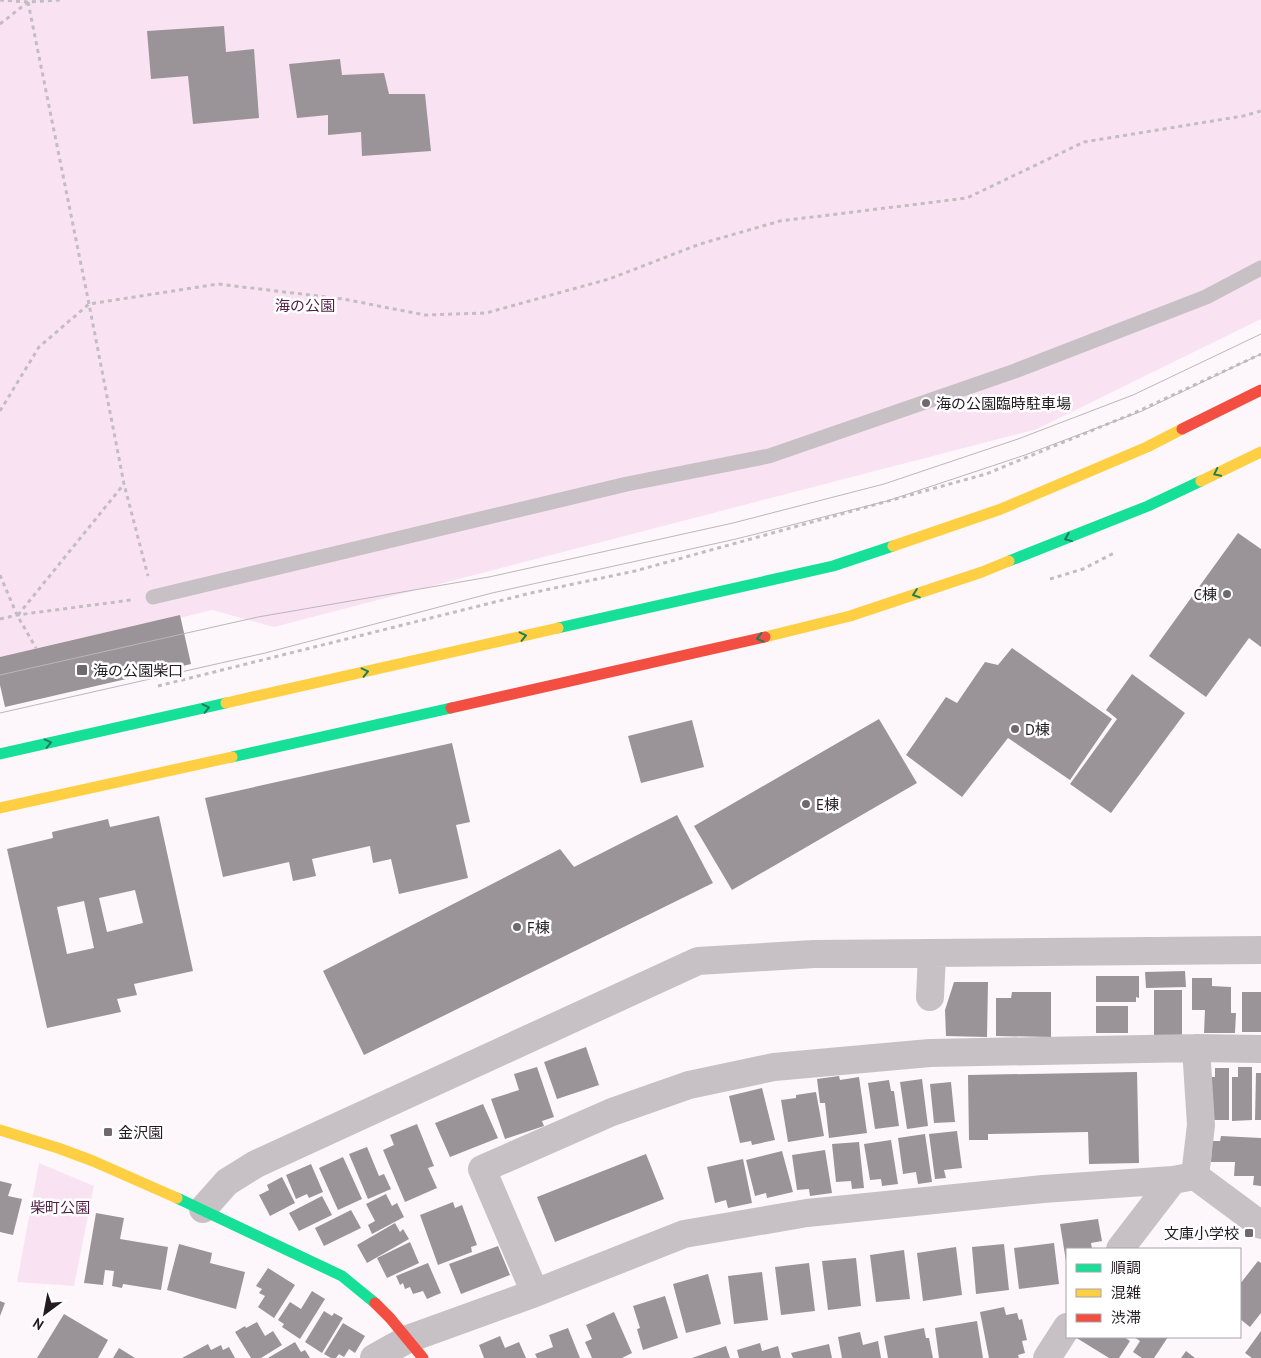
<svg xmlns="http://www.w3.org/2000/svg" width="1261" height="1358" font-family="'PT Sans','Noto Sans JP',sans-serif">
	<rect width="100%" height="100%" fill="#fdf7fb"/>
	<path fill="#f9e3f2" d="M0 0H1261V319L1037 429 274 627 212 610 0 662Z
		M39 1163 94 1186 74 1286 17 1282Z"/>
	<path fill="#9a9498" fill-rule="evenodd" d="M224 26 226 52 254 49 259 118 193 124 188 76 151 79 147 31Z
		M340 59 342 75 384 73 389 94H425L431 151 362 156 361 132 328 135V115L297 118 289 64Z
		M1238 533 1261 549V647L1249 638 1206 697 1149 656Z
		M180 615 191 664 5 707 0 685V657Z
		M1012 648 1112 719 1070 780 1008 738 962 797 906 755 946 697 957 703 985 662 998 665Z
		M1132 674 1185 713 1111 813 1070 784 1117 719 1106 710Z
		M879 719 917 783 732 890 694 826Z
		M692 720 704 767 641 783 628 736Z
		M452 743 470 822 456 825 468 878 399 894 391 859 373 863 370 846 312 859 316 876 293 881 289 862 223 877 205 798Z
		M677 815 713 883 364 1055 323 971 560 849 574 867Z
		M159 816 193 971 134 984 137 995 117 999 121 1012 47 1028 7 849 53 838 52 832 108 819 110 827ZM135 890 143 923 107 932 99 898ZM84 901 94 948 67 954 57 907Z
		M1185 971 1186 987 1146 988 1145 972Z
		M1096 976H1139V998L1136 997V1002H1096Z
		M1192 978H1212V986L1231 987V1013H1236L1235 1033H1204L1205 1010H1192Z
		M954 982H988L987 1037 946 1036 945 1010Z
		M1154 990H1182V1038L1154 1037Z
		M1012 992H1051V1037L996 1036V998H1011Z
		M1242 992H1261V1032H1242Z
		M1096 1006H1128V1033H1096Z
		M586 1047 599 1085 557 1099 544 1062Z
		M537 1067 554 1117 542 1121 544 1126 505 1139 491 1099 519 1090 514 1074Z
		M1238 1067H1252V1120L1232 1121V1077H1238Z
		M1215 1068H1229V1120H1210V1077H1215Z
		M1137 1072 1139 1163 1089 1164 1088 1132 988 1134V1140H969L968 1075Z
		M1256 1073H1261V1120H1255Z
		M839 1076 840 1080 859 1077 867 1133 829 1138 825 1103H820L817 1079Z
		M922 1079 928 1126 907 1129 900 1082Z
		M889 1080 891 1091H894L899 1126 875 1129 868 1083Z
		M951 1082 955 1122 934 1123 930 1084Z
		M762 1088 775 1140 752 1145 751 1141 740 1143 729 1096Z
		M816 1092 824 1136 788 1142 781 1100 796 1098V1095Z
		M483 1104 498 1138 450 1157 435 1123Z
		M417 1124 434 1166 428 1168 437 1188 405 1202 383 1150 394 1145 390 1135Z
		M957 1131 962 1168 944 1170 946 1178 935 1179 929 1134Z
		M925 1134 932 1182 918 1184 916 1172 903 1174 898 1138Z
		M1221 1136 1261 1138V1186L1253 1185 1254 1176H1234L1235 1162H1211L1212 1141H1220Z
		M891 1140 898 1184 882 1186 881 1179 870 1180 864 1144Z
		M859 1142 864 1188 852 1189 851 1181 836 1182 832 1144Z
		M367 1147 379 1176 384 1174 391 1189 368 1199 349 1154Z
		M825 1150 832 1193 810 1196 809 1189 797 1190 792 1155Z
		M782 1151 793 1192 767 1198 766 1193 755 1196 746 1160Z
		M646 1154 664 1199 555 1242 537 1197Z
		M343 1157 362 1199 338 1210 319 1168Z
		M743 1159 752 1203 728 1208 726 1200 715 1203 707 1167Z
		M311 1164 323 1192 309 1198 307 1194 296 1199 286 1175Z
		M282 1177 295 1203 270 1216 259 1195 269 1190 267 1185Z
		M0 1181 12 1184 8 1196 22 1199 13 1235 0 1232Z
		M386 1194 392 1206 397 1203 404 1217 372 1234 368 1225 375 1221 366 1204Z
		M322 1196 332 1215 299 1231 289 1213Z
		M453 1202 455 1208 462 1205 477 1245 471 1247 472 1252 438 1265 420 1215Z
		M351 1210 361 1228 324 1246 315 1228Z
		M96 1213 124 1218 120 1239 168 1247 161 1290 123 1284 122 1288 112 1286 114 1271 105 1270 103 1285 84 1283Z
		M1098 1219 1102 1241 1091 1243 1092 1249H1067L1066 1261 1060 1224Z
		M395 1223 400 1232 403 1229 409 1239 367 1263 357 1245Z
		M410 1242 419 1263 387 1278 377 1258Z
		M1054 1243 1059 1284 1019 1289 1014 1248Z
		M179 1244 212 1253 210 1263 245 1272 236 1309 167 1290Z
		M1004 1244 1009 1290 976 1294 972 1247Z
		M498 1246 510 1275 461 1294 449 1264Z
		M956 1247 962 1295 923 1301 917 1253Z
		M904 1250 910 1299 876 1302 870 1255Z
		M856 1258 861 1306 828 1310 822 1261Z
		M1258 1261 1261 1263V1313L1250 1327 1240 1319V1284Z
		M428 1263 441 1293 427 1299 423 1291 413 1294 410 1287 405 1289 403 1283 400 1285 396 1276Z
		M809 1263 815 1311 781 1315 775 1267Z
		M268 1268 295 1285 274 1318 258 1307 265 1296 259 1293 262 1289 256 1286Z
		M762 1272 768 1320 734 1324 728 1276Z
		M708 1274 721 1324 686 1333 673 1284Z
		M312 1291 325 1299 300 1339 282 1327 284 1324 278 1320 290 1302 301 1309Z
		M665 1296 678 1338 643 1350 637 1329 640 1328 633 1306Z
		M0 1301 5 1303 0 1316Z
		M1004 1307 1006 1315 1017 1313 1019 1320 1022 1319 1027 1340 1022 1341 1025 1353 1018 1355 1019 1358H989L980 1312Z
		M324 1311 332 1316 334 1313 343 1318 322 1353 305 1342Z
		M614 1312 632 1353 622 1358H592L585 1342 592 1339 586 1325Z
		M64 1314 108 1340 98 1358H37Z
		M977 1321 983 1358H939L935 1328Z
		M257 1322 265 1336 273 1331 282 1345 261 1358H251L235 1332 245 1326 246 1328Z
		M343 1323 365 1336 355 1353 349 1349 344 1357 339 1354 336 1358H331L324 1354Z
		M568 1328 580 1358H537L535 1354 553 1347 549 1335Z
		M924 1328 926 1338H929L933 1358H888L884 1336Z
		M1261 1331V1358H1252L1245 1353Z
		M860 1332 863 1345 878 1341 881 1358H842L838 1337Z
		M500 1336 505 1348 519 1342 526 1358H484L479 1345Z
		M1075 1337H1124L1130 1341 1119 1358H1109Z
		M1134 1337H1168L1154 1358H1142L1133 1352 1140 1341Z
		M295 1342 301 1352 305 1350 310 1358H268Z
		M760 1343 762 1351 778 1346 781 1358H739L737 1350Z
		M208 1344 211 1350 221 1345 223 1350 229 1347 235 1358H182Z
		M829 1344 832 1358H793L791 1353Z
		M726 1346 730 1358H692Z
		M119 1348 135 1358H113Z
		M1186 1351 1195 1358H1181Z"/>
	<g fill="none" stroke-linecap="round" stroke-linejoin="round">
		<path stroke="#c2bdc0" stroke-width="3" stroke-dasharray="4 4" stroke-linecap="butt" d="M0 0 28 2 62 0
			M28 2 89 304 124 484 148 576
			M0 24 28 2
			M0 411 39 347 89 304 218 284 343 299 425 315 486 313 609 279 700 244 780 221 967 198 1084 142 1243 116 1261 111
			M0 575 17 615 36 648
			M1050 579 1083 569 1116 552
			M18 615 124 484
			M0 619 17 615 131 600
			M158 686 531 593 635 571 986 474 1132 414 1261 354"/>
		<path stroke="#c7c1c5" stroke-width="15" d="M153 597 627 484 769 456 1015 371 1206 297 1261 268"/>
		<path stroke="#c7c1c5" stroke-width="28" d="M930 997 932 954
			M1195 1176 1201 1125 1196 1048
			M203 1209 227 1182 256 1164 698 961 814 954 1261 950
			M1120 1249 1173 1180
			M535 1293 482 1169 612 1112 689 1085 774 1067 930 1053 1196 1048 1261 1049
			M374 1358 408 1339 535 1293 684 1234 807 1213 1043 1189 1173 1180 1195 1176 1261 1225
			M1047 1358 1067 1327"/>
		<path stroke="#16e098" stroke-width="11" d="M1009 561 1148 506 1201 481
			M558 628 833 566 893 546
			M0 754 226 703
			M232 757 451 708
			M177 1198 342 1276 375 1303"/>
		<path stroke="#ffcf43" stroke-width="11" d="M1201 481 1261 452
			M893 546 1001 509 1147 447 1182 429
			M765 637 850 616 982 572 1009 561
			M226 703 558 628
			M0 808 232 757
			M0 1130 58 1148 93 1161 177 1198"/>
		<path stroke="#f24e42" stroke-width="11" d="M1182 429 1261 390
			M451 708 765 637
			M375 1303 390 1318 423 1358"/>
		<path stroke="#bcb6ba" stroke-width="1" d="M0 675 258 617 489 577 733 523 884 484 1018 439 1133 395 1261 334
			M0 713 265 653 492 593 736 539 887 501 1025 455 1142 411 1261 354"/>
	</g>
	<defs><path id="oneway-chevron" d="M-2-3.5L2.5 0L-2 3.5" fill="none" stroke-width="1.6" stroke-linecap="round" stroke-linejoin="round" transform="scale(1.25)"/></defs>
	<g stroke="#1c7e5c">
		<use href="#oneway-chevron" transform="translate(1217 473) rotate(154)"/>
		<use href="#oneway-chevron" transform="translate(1068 538) rotate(158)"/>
		<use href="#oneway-chevron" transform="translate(916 594) rotate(161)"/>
		<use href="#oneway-chevron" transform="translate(523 636) rotate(-13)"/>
		<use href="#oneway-chevron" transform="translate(760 638) rotate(166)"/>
		<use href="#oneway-chevron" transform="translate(365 672) rotate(-13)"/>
		<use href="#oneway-chevron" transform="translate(206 708) rotate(-13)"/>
		<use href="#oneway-chevron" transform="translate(48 743) rotate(-13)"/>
	</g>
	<g fill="#6f686d" stroke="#fff" stroke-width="2">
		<circle cx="926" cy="403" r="5"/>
		<circle cx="1227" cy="594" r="5"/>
		<rect x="76" y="664" width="12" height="12" rx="2.5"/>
		<circle cx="1015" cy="729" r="5"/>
		<circle cx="806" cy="804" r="5"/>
		<circle cx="517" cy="927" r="5"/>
		<rect x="103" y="1127" width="10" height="10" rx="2.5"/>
		<rect x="1244" y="1228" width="10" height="10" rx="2.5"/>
	</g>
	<g text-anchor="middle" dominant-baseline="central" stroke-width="5" stroke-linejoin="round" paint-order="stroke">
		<g font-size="15" fill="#511e46" stroke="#fff">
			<text x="305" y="305">海の公園</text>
			<text x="60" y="1207">柴町公園</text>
		</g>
		<g font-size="15" fill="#231b20" stroke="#fff" text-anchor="start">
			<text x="936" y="403">海の公園臨時駐車場</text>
			<text x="1217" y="594" text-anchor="end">C棟</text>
			<text x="93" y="670">海の公園柴口</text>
			<text x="1025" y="729">D棟</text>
			<text x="816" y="804">E棟</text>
			<text x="527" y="927">F棟</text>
			<text x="118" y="1132">金沢園</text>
			<text x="1239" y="1233" text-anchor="end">文庫小学校</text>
		</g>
	</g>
	<rect x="1066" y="1248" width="175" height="90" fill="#ffffff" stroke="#a7a4a6"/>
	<rect x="1076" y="1264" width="25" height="8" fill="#16e098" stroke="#a7a4a6"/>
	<text x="1111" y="1273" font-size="15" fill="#231b20">順調</text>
	<rect x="1076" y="1289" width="25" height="8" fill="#ffcf43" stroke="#a7a4a6"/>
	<text x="1111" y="1298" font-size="15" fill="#231b20">混雑</text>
	<rect x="1076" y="1314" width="25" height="8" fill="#f24e42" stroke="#a7a4a6"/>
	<text x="1111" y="1323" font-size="15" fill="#231b20">渋滞</text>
	<g transform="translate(45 1313) rotate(212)" stroke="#ffffff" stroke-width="4" paint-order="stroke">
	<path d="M0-4L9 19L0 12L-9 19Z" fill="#231b20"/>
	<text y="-8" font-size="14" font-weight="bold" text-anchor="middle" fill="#231b20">N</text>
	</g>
</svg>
